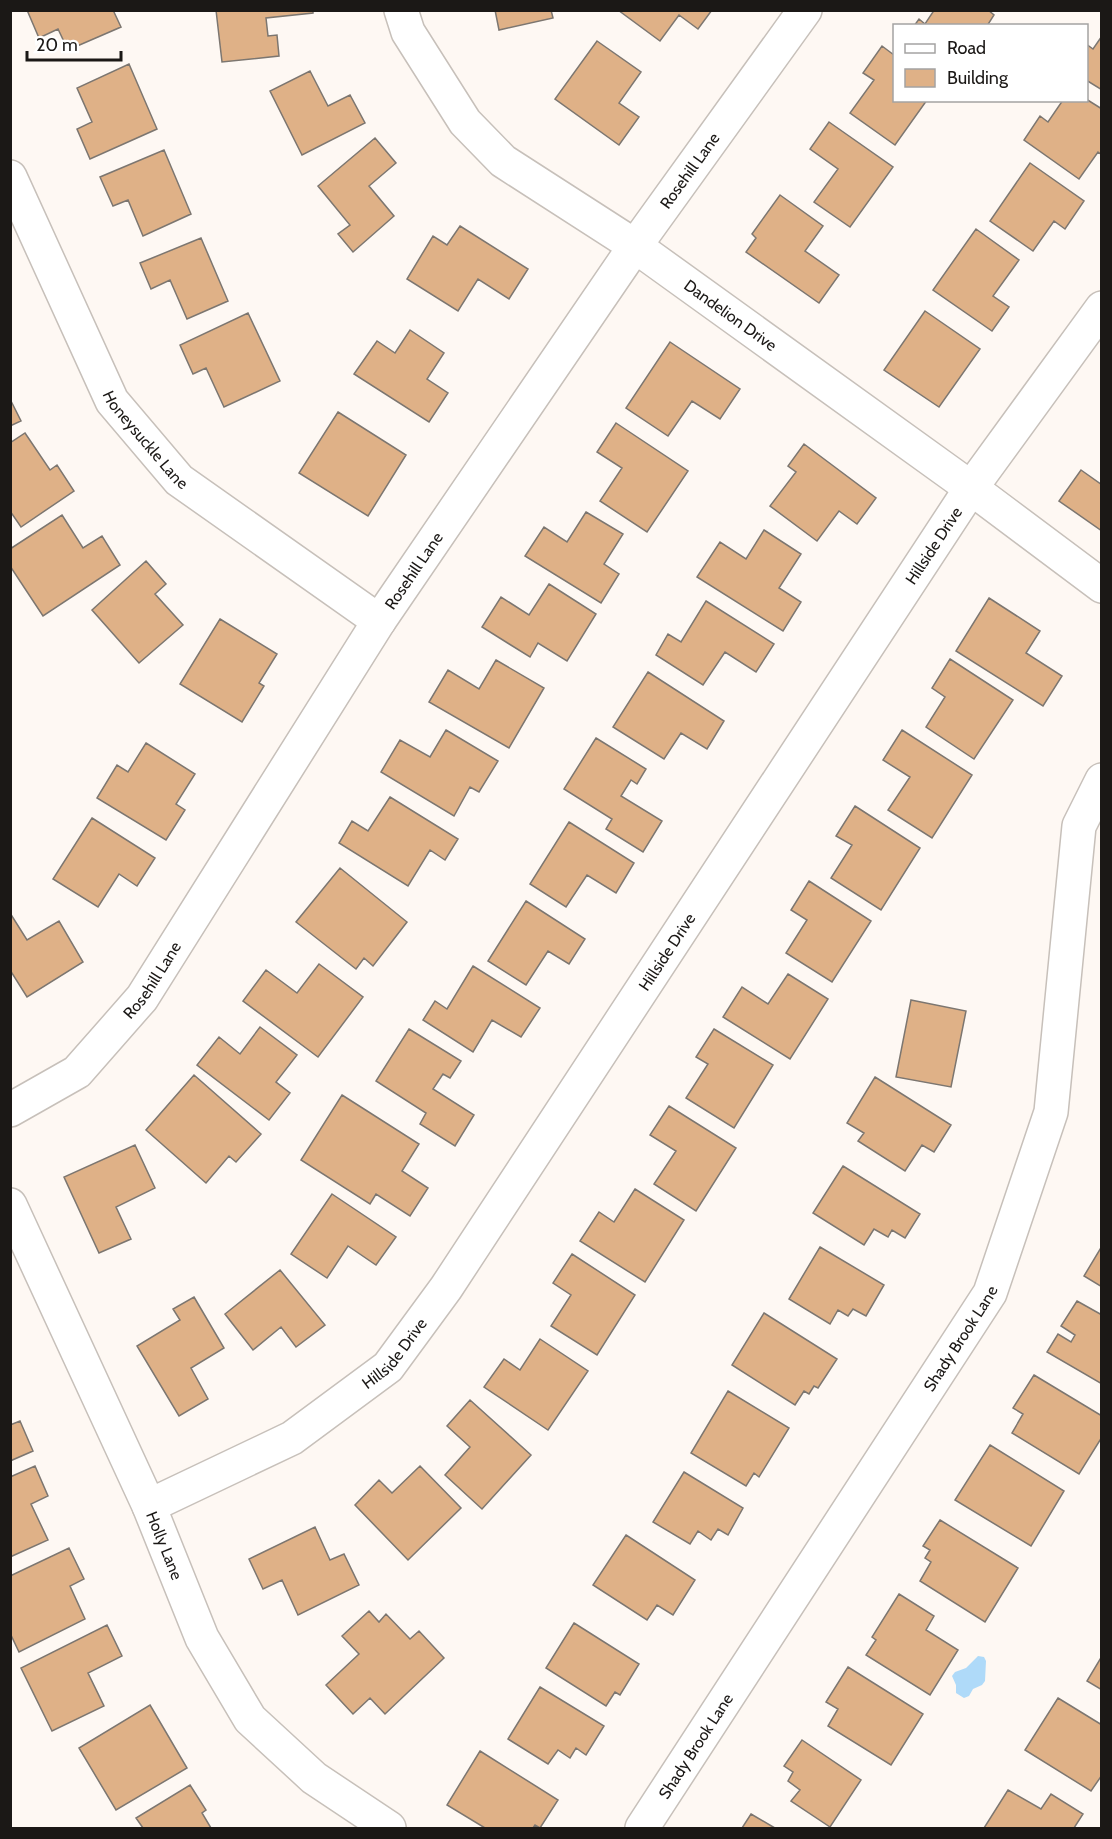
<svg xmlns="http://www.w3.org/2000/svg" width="1112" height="1839" font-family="Cabin,sans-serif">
	<rect width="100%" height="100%" fill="#fef8f3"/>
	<path fill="#afdaf9" d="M978 1656 984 1657 986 1661 985 1681 982 1685 973 1689 969 1696 964 1698 956 1693V1685L952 1676 955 1672 966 1668Z"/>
	<path fill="#dfb187" stroke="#7c7670" stroke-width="1.5" d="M27 10H113L121 27 68 50 58 29 39 38Z
		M216 10H313V13L266 18 268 36 277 35 279 56 222 62Z
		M495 10H551L553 18 499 30Z
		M618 10H712L698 29 679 15 660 41Z
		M932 10H988L994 15 987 26H914L919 19 925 24 933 12Z
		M1102 36V90L1086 80V44L1093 49Z
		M597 41 641 72 619 103 639 117 619 145 555 99Z
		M882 46 894 55V100H927L895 145 850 113 874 80 863 73Z
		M129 64 157 129 90 159 77 129 92 122 77 88Z
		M310 71 328 106 350 95 365 123 302 155 270 91Z
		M1086 99 1102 109V155L1098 152 1079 179 1024 140 1040 116 1048 122 1063 100H1086Z
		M829 122 893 167 850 227 814 202 838 169 810 149Z
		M375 138 396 163 369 186 394 216 353 252 338 234 350 225 318 186Z
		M164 150 191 214 143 236 128 200 113 206 100 177Z
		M1030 163 1084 201 1065 229 1054 221 1033 251 990 221Z
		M780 195 823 226 805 251 839 275 819 303 746 252 756 238 752 234Z
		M460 226 528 269 509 299 478 279 458 311 407 279 433 236 447 245Z
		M976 229 1019 260 993 296 1009 307 992 331 933 290Z
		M201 238 228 301 187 319 170 280 151 289 140 263Z
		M925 311 980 349 939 407 884 370Z
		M248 313 280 381 224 407 206 368 193 374 180 345Z
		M410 330 444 353 427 379 448 393 429 422 354 374 377 341 395 353Z
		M670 342 740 389 720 419 692 401 668 436 626 408Z
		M10 399 21 421 10 426Z
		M338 412 406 455 368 516 299 473Z
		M616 423 688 471 647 532 600 501 622 468 597 452Z
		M25 433 50 470 57 465 74 491 21 527 10 511V443Z
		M804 444 876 498 857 524 839 511 817 541 770 506 796 472 788 466Z
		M1081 470 1102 485V531L1059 501Z
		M586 512 623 534 604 564 619 574 601 603 525 556 544 527 567 542Z
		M62 515 83 548 102 536 120 565 43 616 10 566V549Z
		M764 530 801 554 779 588 801 602 783 631 697 577 720 542 746 559Z
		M146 561 166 584 155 594 183 625 139 663 92 610Z
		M549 584 596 614 567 661 538 643 530 657 482 627 501 597 529 615Z
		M989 598 1040 631 1026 653 1062 676 1043 706 956 651Z
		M706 601 774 644 756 672 725 652 703 685 656 655 668 634 681 642Z
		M220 619 277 654 259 683 264 686 242 722 180 684Z
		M950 659 1013 700 974 759 926 727 945 697 932 688Z
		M496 660 544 688 509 748 429 702 448 670 479 689Z
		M648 672 724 721 707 749 681 733 664 759 613 727Z
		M446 730 498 761 479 792 470 787 454 816 381 772 400 740 430 757Z
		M902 730 972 775 932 838 888 810 910 777 883 760Z
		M596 738 646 769 637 784 631 780 621 796 662 821 643 852 606 829 612 819 564 789Z
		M146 743 195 774 176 804 185 810 166 840 97 798 117 765 128 772Z
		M390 797 458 839 445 860 430 850 408 886 339 843 352 821 368 831Z
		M855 806 920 848 881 910 831 878 852 845 836 836Z
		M92 818 155 858 137 886 119 874 98 907 53 879Z
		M569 822 634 863 616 893 587 875 566 907 530 884Z
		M340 868 407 922 373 966 364 958 356 969 296 922Z
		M809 881 871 921 832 982 786 953 807 920 791 910Z
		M526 901 585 939 569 964 548 951 526 985 488 961Z
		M10 913 27 940 59 921 83 962 27 997 10 970Z
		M319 964 363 997 318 1057 243 1001 266 970 297 993Z
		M473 966 540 1008 521 1037 492 1020 473 1052 423 1020 435 1001 447 1009Z
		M788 974 828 999 790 1059 723 1017 742 987 768 1004Z
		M911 1000 966 1011 951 1087 896 1077Z
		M260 1027 297 1055 276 1082 290 1093 269 1120 197 1065 219 1037 240 1054Z
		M409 1029 461 1061 450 1078 443 1074 433 1089 474 1115 455 1146 420 1124 426 1113 376 1081Z
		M714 1029 773 1065 734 1128 686 1098 708 1064 696 1057Z
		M194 1075 261 1134 236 1162 229 1156 206 1183 146 1130Z
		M875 1077 951 1125 934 1152 922 1145 905 1171 858 1141 864 1133 847 1123Z
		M342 1095 419 1144 402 1171 428 1188 410 1216 376 1194 370 1204 301 1160Z
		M669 1106 736 1148 696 1211 654 1184 676 1151 650 1135Z
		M135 1145 155 1188 116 1207 131 1239 99 1253 64 1177Z
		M843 1166 920 1214 905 1238 892 1230 888 1237 874 1229 864 1245 813 1213Z
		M635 1189 684 1220 645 1282 580 1241 599 1212 614 1222Z
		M332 1194 396 1237 376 1265 348 1246 327 1278 291 1254Z
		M1102 1246V1287L1084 1276Z
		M820 1247 884 1285 866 1316 853 1309 848 1316 838 1310 830 1324 789 1299Z
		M572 1254 635 1295 597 1355 551 1326 571 1295 553 1283Z
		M280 1270 325 1325 296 1347 281 1327 253 1350 225 1314Z
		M194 1297 224 1348 191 1368 208 1399 179 1416 137 1346 180 1320 173 1309Z
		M1077 1301 1102 1315V1384L1047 1352 1058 1334 1071 1342 1075 1335 1061 1326Z
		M764 1313 837 1359 818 1388 814 1386 809 1394 804 1391 795 1405 732 1365Z
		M540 1339 588 1371 548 1430 484 1387 504 1359 520 1370Z
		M1034 1375 1102 1416V1437L1079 1474 1012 1433 1023 1414 1013 1408Z
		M728 1391 789 1428 759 1477 754 1473 746 1486 691 1453Z
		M470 1400 531 1455 482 1509 445 1475 470 1447 447 1426Z
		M20 1421 33 1451 10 1461V1425Z
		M990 1445 1064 1491 1031 1546 955 1500Z
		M35 1466 48 1496 31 1504 48 1540 10 1557V1477Z
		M420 1466 461 1508 408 1560 355 1505 379 1480 392 1493Z
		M684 1472 743 1508 728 1535 718 1529 711 1540 698 1531 690 1544 653 1522Z
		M940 1520 1018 1568 985 1622 920 1581 931 1562 925 1558 930 1550 923 1546Z
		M315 1527 330 1560 344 1554 359 1585 298 1615 282 1580 263 1589 249 1559Z
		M626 1535 695 1580 673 1615 657 1605 647 1620 593 1585Z
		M69 1548 84 1579 70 1586 85 1619 19 1652 10 1633V1576Z
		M899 1594 934 1616 926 1630 958 1650 930 1695 866 1655 876 1640 872 1637Z
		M369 1611 379 1622 386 1614 410 1639 419 1631 444 1658 385 1714 370 1698 353 1714 326 1685 359 1654 342 1636Z
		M574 1623 639 1664 620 1695 615 1692 606 1706 546 1668Z
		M107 1625 122 1656 88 1673 104 1706 52 1731 21 1668Z
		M1102 1656V1690L1087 1681Z
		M848 1667 923 1714 891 1765 828 1726 838 1709 826 1702Z
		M540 1687 604 1726 586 1755 576 1748 570 1758 558 1750 548 1764 508 1739Z
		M1058 1698 1102 1725V1775L1091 1791 1025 1750Z
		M150 1705 187 1768 116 1810 79 1748Z
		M802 1740 861 1780 830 1827 791 1801 800 1790 788 1781 793 1772 784 1766Z
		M480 1751 558 1800 540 1828 535 1825 533 1828H485L447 1805Z
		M190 1785 206 1810 202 1813 211 1828H143L136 1818Z
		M1008 1790 1041 1809 1051 1794 1083 1814 1074 1828H984Z
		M751 1814 775 1828H742Z"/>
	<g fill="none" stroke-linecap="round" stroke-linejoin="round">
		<g stroke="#c7c0ba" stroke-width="36">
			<g id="minor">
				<path id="s1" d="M401 10 408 32 465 122 503 161 635 246 971 488 1102 586"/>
				<path id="s2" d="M10 177 112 401 179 480 379 621"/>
				<path id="s3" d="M10 1110 77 1072 142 998 379 621 635 246 805 10"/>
				<path id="s4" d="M10 1205 149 1506 202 1638 250 1719 314 1778 389 1828"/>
				<path id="s5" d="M149 1506 292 1438 388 1367 446 1288 971 488 1102 308"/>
				<path id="s6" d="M642 1828 990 1293 1051 1112 1079 826 1102 780"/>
			</g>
		</g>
		<use href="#minor" stroke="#fff" stroke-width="33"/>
	</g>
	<g text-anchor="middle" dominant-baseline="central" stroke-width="6" stroke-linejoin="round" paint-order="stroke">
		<g font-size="16" fill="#1b1816" stroke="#fff">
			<text stroke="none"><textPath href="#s3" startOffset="1168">Rosehill Lane</textPath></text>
			<text stroke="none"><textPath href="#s1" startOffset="459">Dandelion Drive</textPath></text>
			<text stroke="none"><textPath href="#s2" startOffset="297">Honeysuckle Lane</textPath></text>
			<text stroke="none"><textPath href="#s5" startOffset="1264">Hillside Drive</textPath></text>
			<text stroke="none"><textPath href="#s3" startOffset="682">Rosehill Lane</textPath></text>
			<text stroke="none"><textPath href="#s5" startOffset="778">Hillside Drive</textPath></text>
			<text stroke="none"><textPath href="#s3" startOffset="196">Rosehill Lane</textPath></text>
			<text stroke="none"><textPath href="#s6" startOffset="584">Shady Brook Lane</textPath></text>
			<text stroke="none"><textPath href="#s5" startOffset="292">Hillside Drive</textPath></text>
			<text stroke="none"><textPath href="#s4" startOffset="374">Holly Lane</textPath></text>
			<text stroke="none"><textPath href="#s6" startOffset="98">Shady Brook Lane</textPath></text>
		</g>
	</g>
	<rect width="1112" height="1839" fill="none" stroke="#1b1816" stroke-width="24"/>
	<rect x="893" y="24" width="195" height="78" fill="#ffffff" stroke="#a4a3a2" stroke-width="1.5"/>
	<rect x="905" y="44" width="30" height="9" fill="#ffffff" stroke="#a4a3a2" stroke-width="1.5"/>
	<text x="947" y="54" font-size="18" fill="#1b1816">Road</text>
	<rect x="905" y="69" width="30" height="18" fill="#dfb187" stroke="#a4a3a2" stroke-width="1.5"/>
	<text x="947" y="84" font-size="18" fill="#1b1816">Building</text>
	<path d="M27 51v9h94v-9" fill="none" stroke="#1b1816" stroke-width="3"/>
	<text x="36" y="51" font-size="18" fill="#1b1816" stroke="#ffffff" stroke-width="4.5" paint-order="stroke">20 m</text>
</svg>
